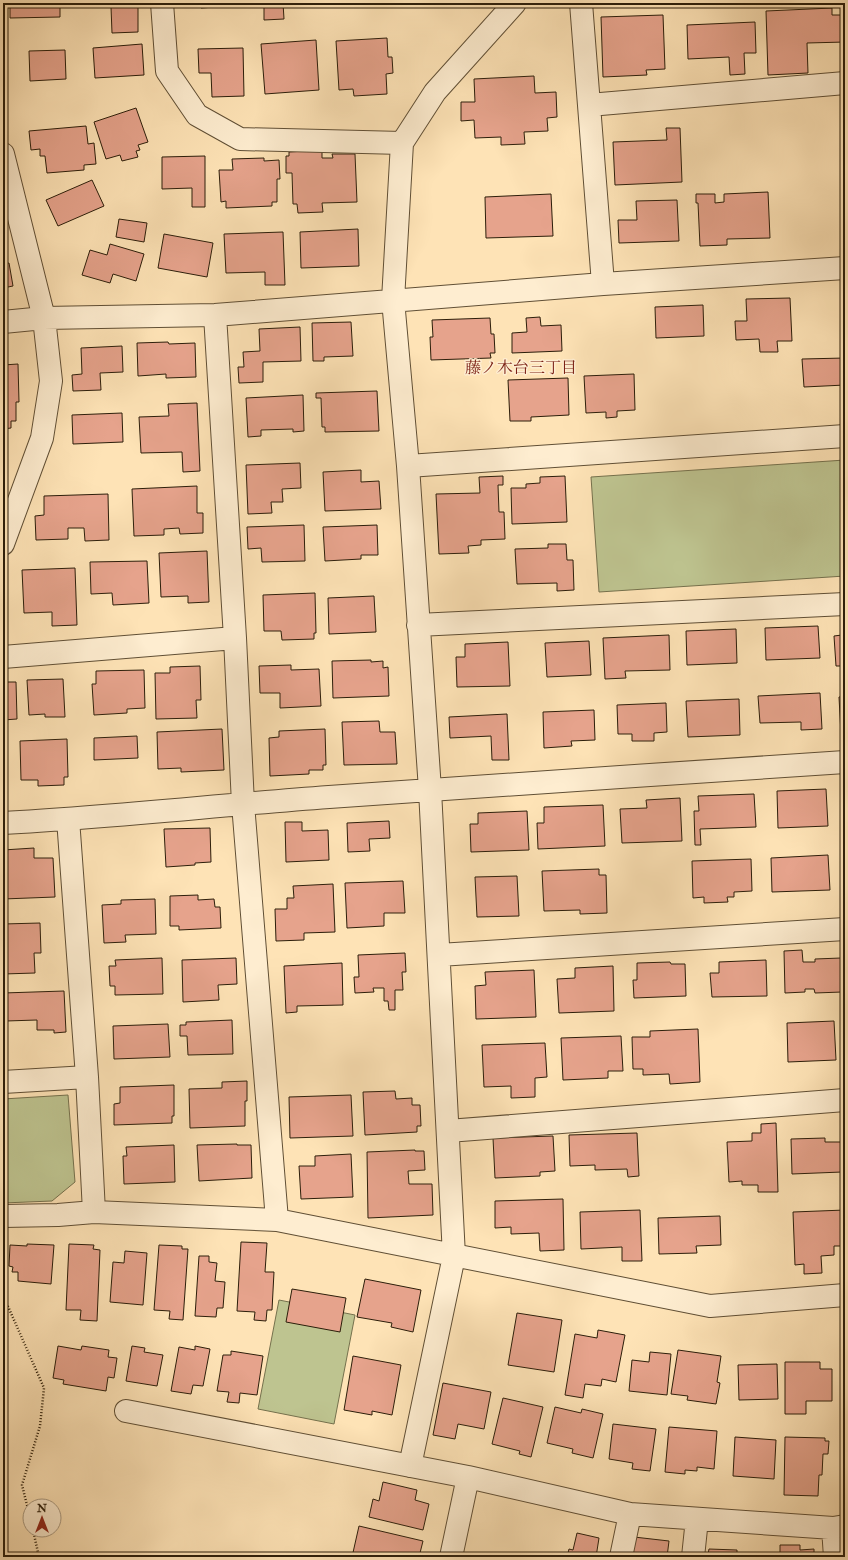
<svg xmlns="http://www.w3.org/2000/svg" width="848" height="1560" font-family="'IM FELL Double Pica','Noto Serif JP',serif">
	<rect width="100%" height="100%" fill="#fee3b6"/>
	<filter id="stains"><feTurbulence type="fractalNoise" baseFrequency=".005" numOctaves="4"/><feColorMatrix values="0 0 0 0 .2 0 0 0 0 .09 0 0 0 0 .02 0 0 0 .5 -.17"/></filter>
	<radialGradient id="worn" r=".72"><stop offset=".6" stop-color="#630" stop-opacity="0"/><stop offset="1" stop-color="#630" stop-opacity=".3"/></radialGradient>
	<path fill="#bec490" stroke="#75714d" d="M845 460V576L599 592 591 477Z
		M68 1095 75 1182 52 1201 3 1203V1099Z
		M279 1300 355 1315 334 1424 258 1409Z"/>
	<path fill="#e6a38c" stroke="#2c1e0a" d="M10 3H60V17L10 18Z
		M124 3H138V32L112 33 111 7H124Z
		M186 3H243V5L201 8V5L187 6Z
		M264 3H283L284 19 264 20Z
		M333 3H392V4L333 6Z
		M832 8V15H845V42L807 43 808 73 768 75 766 11Z
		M663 15 665 69 646 70 647 75 603 77 601 17Z
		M755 22 756 53H744L745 74 730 75 729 57 688 59 687 25Z
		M387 38 388 57H392L393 73 386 74 387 94 354 96 353 89 339 90 336 41Z
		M316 40 319 90 265 94 261 44Z
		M142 44 144 75 95 78 93 48Z
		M243 48 244 96 212 97 211 73H199L198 49Z
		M65 50 66 79 30 81 29 51Z
		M534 76 535 93 556 92 557 117 547 118 548 131 524 132 525 144 501 145V137L475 138 474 120 461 121V102H475L474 79Z
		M136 108 148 142 138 145 140 150 136 151 138 157 122 161 120 155 106 159 94 122Z
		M86 126 88 144 94 143 96 164 84 165V170L47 173 45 156H40V149L31 150 29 131Z
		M666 128H680L682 182 615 185 613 142 667 140Z
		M322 150V158H333L332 154H355L357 202 322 203 323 212 298 213 297 204H293L292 173H286V156H289V152Z
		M205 156V207H192V188L162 189V157Z
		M264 158V161L279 160 280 179H277V202H272V206L226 208V201L221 202 219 170H233L232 159Z
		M92 180 104 206 58 226 46 200Z
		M768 192 770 238 727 239V245L700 246 698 203H696V194H715V203L724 202V194Z
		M551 194 553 236 486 238 485 197Z
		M677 200 679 241 619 243 618 220H637L636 201Z
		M119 219 147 223 144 242 116 237Z
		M358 229 359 266 301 268 300 232Z
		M283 232 285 285H265V272L226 273 224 234Z
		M164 234 213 243 207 277 158 268Z
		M110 244 144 254 136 281 113 274 110 283 82 275 90 250 107 255Z
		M9 263 13 286 3 288 5 299 3 300V264Z
		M790 298 792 341H777L778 352H760L759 339 736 340 735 321H747L746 299Z
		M703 305 704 336 656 338 655 307Z
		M540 317 541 326 561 325 562 351 512 353V333L527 332 526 318Z
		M490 318 491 334H494L495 353H490L491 358 431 360 430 337H433L432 320Z
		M351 322 353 356 324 357V361H313L312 323Z
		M300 327 301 361 263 362V382L239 383 238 367H244L243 352 260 351 259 329Z
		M168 342 169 344 195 343 196 377 166 378V374L138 376 137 343Z
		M122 346 123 372 100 373 101 390 73 391 72 375 82 374 81 348Z
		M845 358V385L804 387 802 359Z
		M18 364 19 402H16V421H11V428L3 429V365Z
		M634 374 635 410 617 411V417L606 418V412L586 413 584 376Z
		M568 378 569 415 531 417V421H510L508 380Z
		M377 391 379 431 325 432V427H322L321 398H316V393Z
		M303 395 304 431 293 432V429L261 430V436L248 437 246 398Z
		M197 403 200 471 183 472 182 452 141 453 139 417 169 416 168 404Z
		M122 413 123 442 73 444 72 415Z
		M300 463 301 488 282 489 283 502H271L272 513 248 514 246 465Z
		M361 470V482L379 481 381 509 325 511 323 472Z
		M503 476V485H498L499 512H504L505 539 481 540V545L468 546 469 553 439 554 436 494 480 493 479 477Z
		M565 476 567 522 512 524 511 488H526V484L540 483V477Z
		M197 486V513H203V533L180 534 179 528 164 529V535L134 536 132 489Z
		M108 494 109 540 85 541 84 528H68V539L36 540 35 516 44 515V496Z
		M304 525 305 561 262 562 261 548 248 549 247 527Z
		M377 525 378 555H361V559L325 561 323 527Z
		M548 544H566L567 560H573L574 590 557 591V583L517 584 515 549 548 548Z
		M207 551 209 602 188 603V596L161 597 159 553Z
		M147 561 149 603 113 605 112 593 91 594 90 562Z
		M75 568 77 625 52 626V612L24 613 22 570Z
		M315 593 316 633H314V639L282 640 281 631H264L263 595Z
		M374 596 376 632 329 634 328 598Z
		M818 626 820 658 766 660 765 628Z
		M842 626H845V666H836L834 636 842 635Z
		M736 629 737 663 687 665 686 631Z
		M669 635 670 670 625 671 626 678 605 679 603 638Z
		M589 641 591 675 547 677 545 643Z
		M508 642 510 686 457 687 456 657H465V644Z
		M371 660V662L383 661V668L388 667 389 696 333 698 332 661Z
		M291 665V670L319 669 321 706 280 708V693H260L259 666Z
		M200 666 201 700H196L197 718 156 719 155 673H170V667Z
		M144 670 145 708 127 709V713L94 715 92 684H96V671Z
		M63 679 65 717H45V714L29 715 27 680Z
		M3 682H16L17 719 3 720Z
		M820 693 822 729 801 730V722L760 723 758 696Z
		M845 696V734H841L839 697Z
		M739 699 740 735 688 737 686 701Z
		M666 703 667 732 654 733V741H632V734H618L617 705Z
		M594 710 595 740 571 741 572 746 544 748 543 712Z
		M507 714 509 760H492L491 736 450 738 449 717Z
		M379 721 380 732H395L397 764 344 765 342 722Z
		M222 729 224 770 181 772V768L158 769 157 732Z
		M325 729 326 765H323V770H309V774L270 776 269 738 279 737V731Z
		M137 736 138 758 94 760V738Z
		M67 739 68 777H64V785L38 786V780H21L20 741Z
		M3 747 5 790H3Z
		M826 789 828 826 778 828 777 791Z
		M842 791H845V828H844Z
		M754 794 756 827 700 829 701 845H695L694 811H699L698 796Z
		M680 798 682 841 622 843 620 809 647 808 646 800Z
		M603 805 605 846 538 849 537 823H544V807Z
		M527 811 529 850 471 852 470 824H478V813Z
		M389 821 390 838 369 839 370 851 348 852 347 823Z
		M285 822H302V831L328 830 329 860 286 862Z
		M210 828 211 862 195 863V865L166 867 164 829Z
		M34 848V858H53L55 897 3 899V850Z
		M828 855 830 890 772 892 771 858Z
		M751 859 752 891 734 892V897H727L728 902 704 903V897L693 898 692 861Z
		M599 869V875H606L607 913 580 914V910L544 911 542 871Z
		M517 876 519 916 477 917 475 877Z
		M403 881 405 913H384V926L347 928 345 883Z
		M333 884 335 932 304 933V940L276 941 275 909H287V898H294L293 886Z
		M198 895V900L214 899 215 907H220L221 928 179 930V926H170V896Z
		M155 899 156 934 125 935 126 942 104 943 102 905 121 904V900Z
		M40 923 41 953H34L35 973 3 974V924Z
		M802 950 803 962H815V959L841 958 842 992 815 993 814 989H805V992L785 993 784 951Z
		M405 953 406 972H402L403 990H395V1010H389L388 1001H384V988H373L374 992 355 993 354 977H359L358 955Z
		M162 958 163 994 115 995V986H110L109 966H116L115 960Z
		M236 958 237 984 218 985 219 1000 183 1002 182 960Z
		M766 960 767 996 712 997 710 973H719V962Z
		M670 962 671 964H685L686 996 634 998 633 980H637V963Z
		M342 963 343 1005 297 1006V1012L286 1013 284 966Z
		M613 966 614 1011 559 1013 557 979 575 978V968Z
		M534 970 536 1017 476 1019 475 986 486 985 485 972Z
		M64 991 66 1032 54 1033V1030H37V1020L6 1021V1036H3V993Z
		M232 1020 233 1054 188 1055 187 1036H180V1025H186V1022Z
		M834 1021 836 1060 788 1062 787 1023Z
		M168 1024 170 1057 114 1059 113 1026Z
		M698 1029 700 1082 670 1084 669 1074 643 1075V1069H633L632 1037H650V1031Z
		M621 1036 623 1071H608V1078L563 1080 561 1038Z
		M545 1043 547 1077 535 1078V1097L511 1098V1086L484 1087 482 1045Z
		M247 1081V1101H245V1126L190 1128 189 1089 222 1088V1082Z
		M174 1085V1116H172V1123L114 1125V1104L120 1103V1087Z
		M395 1091 396 1099 412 1098V1105H420L421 1126H417V1132L365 1135 363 1092Z
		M351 1095 353 1136 290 1138 289 1097Z
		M776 1123 778 1192H758V1185H742V1181L729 1182 727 1142 752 1141V1133H761V1124Z
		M637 1133 639 1176 628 1177 627 1169 595 1170V1165L570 1166 569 1135Z
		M553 1136 555 1171 540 1172V1176L495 1178 493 1138Z
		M825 1138V1142H841L842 1172 792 1174 791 1139Z
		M237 1144V1145H251L252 1178 199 1181 197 1145Z
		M174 1145 175 1182 124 1184 123 1156H127L126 1147Z
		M415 1150V1151H424L425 1170 408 1171 409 1184H432L433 1215 368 1218 367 1152Z
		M351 1154 353 1197 301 1199 299 1166H315V1156Z
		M563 1199 564 1250 540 1251 539 1233 511 1234V1227L495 1228V1201Z
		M640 1210 642 1261H622V1247L581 1249 580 1212Z
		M845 1210V1246H834V1255L821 1256 822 1273 804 1274V1264L795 1265 793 1212Z
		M720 1216 721 1245 696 1246 697 1253 659 1254 658 1218Z
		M241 1242 267 1243 265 1272H274L272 1310H267L266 1321 254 1320 255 1312 237 1311Z
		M27 1244 54 1245 51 1284 18 1281V1272H12L13 1267 9 1266 10 1245 27 1246Z
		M69 1244 94 1245 93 1249 100 1250 97 1321 80 1320 81 1310H66Z
		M159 1245 182 1246V1249H188L183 1320 169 1319 170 1311 154 1310Z
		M125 1251 147 1253 143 1305 110 1302 113 1262 124 1263Z
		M199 1256H209V1262L217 1263 215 1281 225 1282 223 1308H217L216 1317 195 1316Z
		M365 1279 421 1290 413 1332 391 1327 392 1323 357 1317Z
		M292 1289 346 1298 340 1332 286 1322Z
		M517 1313 562 1320 554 1372 508 1365Z
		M598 1330 625 1335 616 1382 602 1379 601 1386 585 1384 583 1398 565 1395 575 1334 597 1338Z
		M58 1346 81 1350 82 1346 109 1350 108 1357 117 1358 114 1378 108 1377 106 1391 63 1384 64 1380 53 1378Z
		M132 1346 145 1348 144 1352 163 1355 157 1386 126 1381Z
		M195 1346 210 1349 203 1386 193 1385 191 1394 171 1391 179 1347 195 1350Z
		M678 1350 721 1356 717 1382 720 1383 716 1404 687 1400 688 1396 671 1394Z
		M231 1351 263 1356 257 1395 240 1393 239 1403 227 1402 229 1392 217 1391 223 1355H231Z
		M650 1352 671 1354 667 1395 629 1391 632 1360 649 1362Z
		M353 1356 401 1365 392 1415 372 1411V1415L344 1410Z
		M785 1362H820V1369H832V1401H806V1414H785Z
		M777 1364 778 1399 739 1400 738 1365Z
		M443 1383 491 1392 484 1429 458 1424 455 1439 433 1435Z
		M503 1398 543 1407 531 1457 519 1454 520 1451 492 1444Z
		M555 1407 581 1413 582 1409 603 1414 593 1458 572 1453 573 1449 547 1443Z
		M613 1424 656 1429 650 1471 632 1469 633 1463 609 1459Z
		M669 1427 717 1431 714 1469 697 1467V1471L685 1470V1474L665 1472Z
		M735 1437 776 1440 774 1479 733 1476Z
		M785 1437 825 1438V1441H829L828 1454H823L822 1475H819L818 1496 784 1495Z
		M383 1482 417 1490 415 1500 429 1504 423 1530 369 1517 373 1499 379 1501Z
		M359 1526 423 1541 419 1557H352Z
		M577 1533 599 1538 596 1557H567L569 1549 573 1550Z
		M634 1537 669 1541 667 1557H632Z
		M780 1545H800V1550L814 1549V1557H780Z
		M709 1549 737 1550V1557H703V1554H708Z"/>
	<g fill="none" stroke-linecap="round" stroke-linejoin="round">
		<g stroke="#604f35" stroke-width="24">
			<path id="minor" d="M162 3 167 71 197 115 240 139 402 143
				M581 3 603 284
				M589 105 845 83
				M3 154 44 318 51 381 42 438 3 544
				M215 315 235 638 243 804 277 1220
				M3 322 44 318 215 315 603 284 845 268
				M408 466 845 436
				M418 625 845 604
				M3 657 235 638
				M68 819 87 1077 94 1212
				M3 823C112 817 220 805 329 797 501 784 673 774 845 762
				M439 955 845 929
				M3 1082 87 1077
				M448 1131 845 1100
				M3 1216 58 1215 94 1212 277 1220 710 1306 845 1295
				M126 1411 468 1477 630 1514 833 1528 845 1526
				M410 1466 454 1256 430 790 408 466 393 300 402 143 435 92 515 3
				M833 1528 835 1557
				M451 1557 468 1477
				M621 1557 630 1514
				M693 1557 697 1519"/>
		</g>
		<path stroke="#2c1e0a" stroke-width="2.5" stroke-dasharray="1 2" stroke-linecap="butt" d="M3 1295 44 1388 40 1426 22 1485 30 1517
			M33 1530 39 1557"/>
		<use href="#minor" stroke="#feedd0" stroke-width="22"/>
	</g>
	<g text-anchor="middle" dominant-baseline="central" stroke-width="3" stroke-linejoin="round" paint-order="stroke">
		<g font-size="16" fill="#7a1f14" stroke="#feedd0">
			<text x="521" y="368">藤ノ木台三丁目</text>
		</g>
	</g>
	<rect width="848" height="1560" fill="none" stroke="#fee3b6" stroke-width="16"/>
	<rect x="4" y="4" width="840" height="1552" fill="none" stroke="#2c1e0a" stroke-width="2"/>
	<rect x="8" y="8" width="832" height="1544" fill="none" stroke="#2c1e0a"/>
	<g transform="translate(42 1518)"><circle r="19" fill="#feedd0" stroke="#aa9a81"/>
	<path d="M0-3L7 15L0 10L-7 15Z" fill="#8f2418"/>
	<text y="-6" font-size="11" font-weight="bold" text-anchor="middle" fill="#2c1e0a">N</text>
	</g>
	<rect width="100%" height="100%" filter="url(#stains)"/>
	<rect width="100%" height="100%" fill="url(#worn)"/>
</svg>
